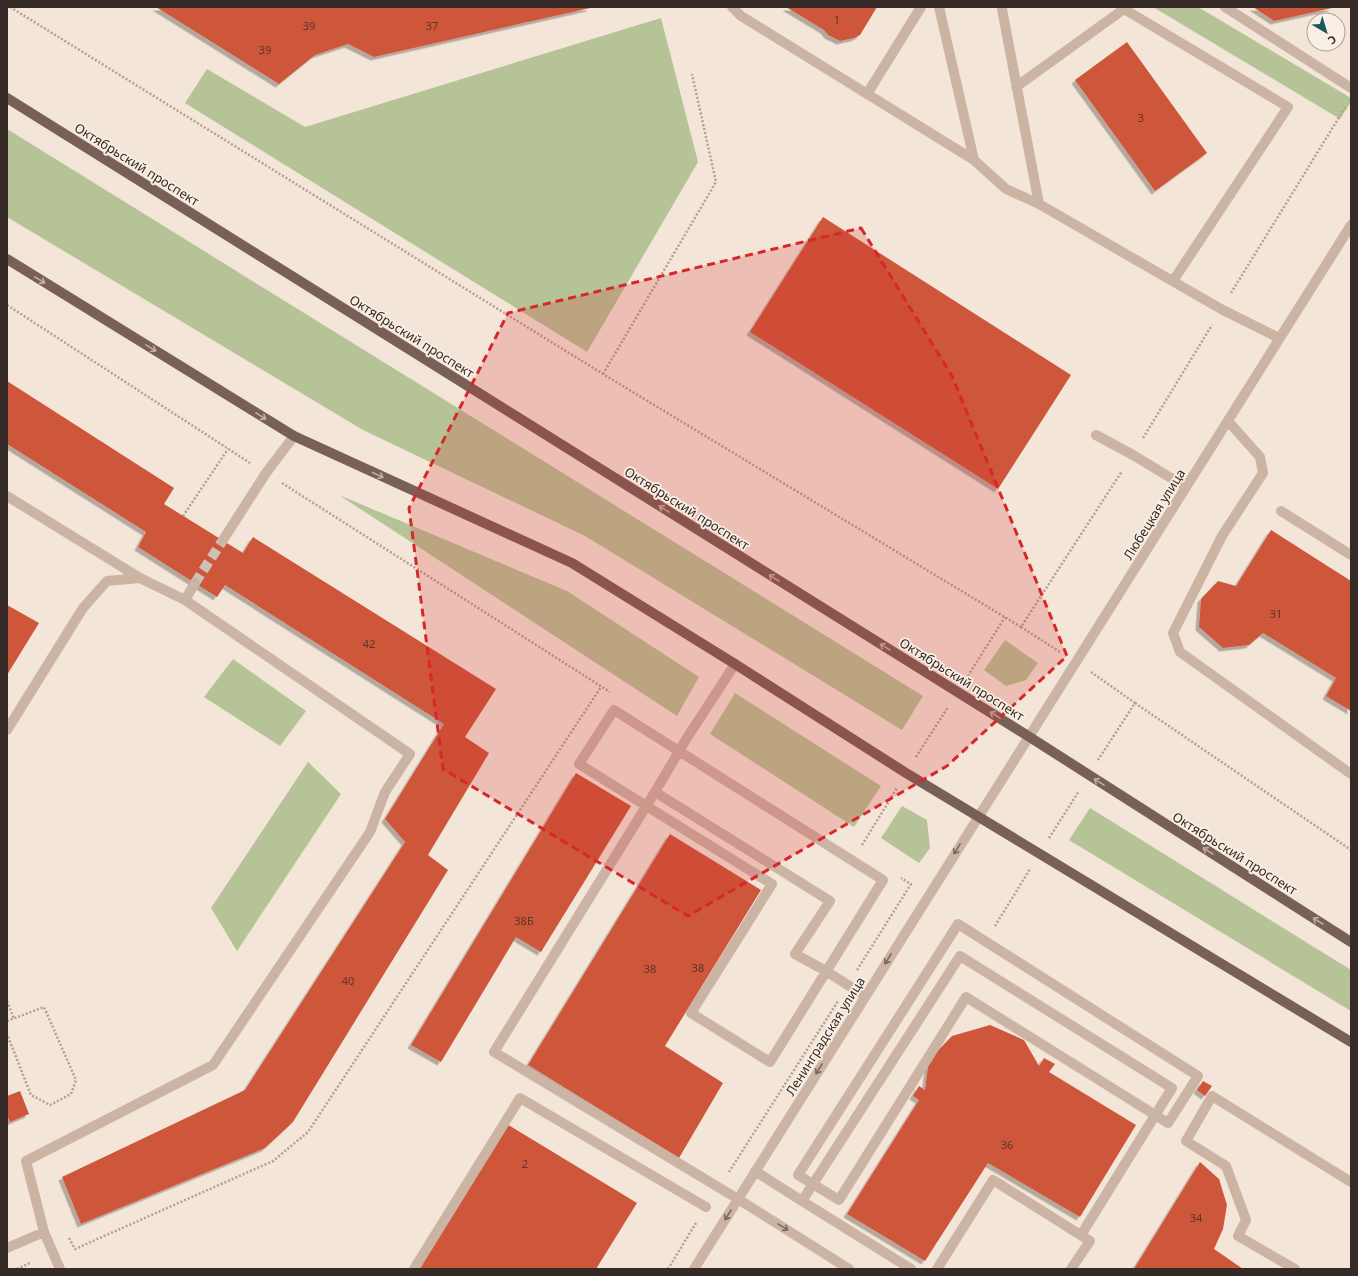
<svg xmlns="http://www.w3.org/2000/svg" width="1358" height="1276" font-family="'Noto Sans',sans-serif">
	<defs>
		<filter id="shadow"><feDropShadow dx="-3.5" dy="3.5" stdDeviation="0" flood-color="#0004"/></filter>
	</defs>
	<rect width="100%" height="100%" fill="#f3e5d8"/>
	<path fill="#b6c397" d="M1153 7H1198L1351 98V102L1340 119Z
		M661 18 698 162 587 352 185 103 207 69 305 127Z
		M7 129 923 696 902 730 585 536 363 430 7 217Z
		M339 495 567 591 699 677 677 716Z
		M1005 640 1038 663 1026 680 1006 686 984 670Z
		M233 659 306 711 280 746 204 697Z
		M735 693 881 786 854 827 710 734Z
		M308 762 341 794 237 951 211 908Z
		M902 806 927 820 930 848 919 863 881 838Z
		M1090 808 1351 970V1011L1069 840Z"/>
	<path fill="#ce573b" filter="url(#shadow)" d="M156 7H590V8L374 57 348 44 315 55 279 84Z
		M786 7H877L860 35 854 38 840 41 828 35 824 30Z
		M1253 7H1332V8L1274 21Z
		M1127 42 1207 153 1155 191 1075 80Z
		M823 217 1071 375 998 489 750 332Z
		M7 381 174 488 164 504 243 553 253 537 496 689 465 737 489 753 428 855 448 870 293 1122 265 1148 81 1224 62 1177 245 1090 405 842 385 819 444 724 225 585 217 597 138 547 146 532 7 444Z
		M1271 530 1351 581V711L1326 696 1336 678 1263 633 1249 645 1223 648 1199 627 1201 599 1218 581 1236 586Z
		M7 605 39 623 7 675Z
		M576 773 631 806 541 952 516 937 441 1062 411 1045Z
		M670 834 761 890 665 1046 723 1083 679 1158 528 1065Z
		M990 1025 1024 1040 1039 1066 1044 1058 1055 1064 1049 1072 1136 1125 1080 1217 988 1163 925 1261 847 1214 919 1100 913 1096 919 1086 925 1090 929 1060 952 1036Z
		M1203 1081 1212 1086 1205 1096 1197 1090Z
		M20 1091 29 1114 10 1122 7 1115V1096Z
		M505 1123 637 1203 596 1269H414Z
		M1200 1162 1219 1179 1227 1205 1223 1229 1214 1249 1243 1269H1134Z"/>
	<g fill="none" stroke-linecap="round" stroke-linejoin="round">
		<path stroke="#cdc0b4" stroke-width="10" stroke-dasharray="10 5" stroke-linecap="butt" d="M195 583 223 540"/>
		<path stroke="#b79e8e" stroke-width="2.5" stroke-dasharray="2 2" stroke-linecap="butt" d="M10 7 603 374 1021 627 1122 471
			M1231 293 1346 106
			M7 305 250 463
			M603 374 716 182 692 74
			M1143 438 1212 325
			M282 483 610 692
			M183 516 228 449
			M1021 627 1060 652
			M1091 672 1135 703 1098 760
			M968 676 1005 617
			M1135 703 1351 850
			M916 757 948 707
			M1049 838 1079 791
			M862 845 897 788
			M995 926 1030 869
			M857 970 911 884 901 878
			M7 1001 14 1019
			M7 1021 44 1007 76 1080 71 1094 50 1105 31 1095 7 1034
			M729 1172 838 1001
			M69 1238 75 1249 273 1161 308 1132 601 687
			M17 1269 30 1263
			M668 1269 696 1223"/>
		<path stroke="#cbb4a4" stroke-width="10" d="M732 7 741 16 974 160 1006 189 1039 204 1221 309 1279 338
			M939 7 974 160
			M1225 7 1351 88
			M1002 9 1039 204
			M1016 87 1124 9 1288 107 1173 281
			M867 94 921 7
			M1228 421 1260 457 1263 473 1222 536 1173 633 1180 652 1351 774
			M1096 435 1133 455 1186 487
			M7 496 140 578 185 600 410 754 385 792 370 832 213 1065 26 1161 44 1232 60 1269
			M1281 511 1351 555
			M223 540 266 473 294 436
			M185 600 195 583
			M735 664 685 741 655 792 830 901 795 954 826 971 865 996
			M614 710 883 880 770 1062 691 1013 772 884 579 764Z
			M7 730 83 608 107 581 140 578
			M655 792 494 1052 738 1199 849 1269
			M958 924 1198 1076 1168 1123 966 997 839 1200 798 1175Z
			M755 1171 802 1201 960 956 1172 1088 1081 1235
			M802 1201 911 1269
			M7 1248 44 1232
			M414 1269 520 1098 706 1207
			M694 1269 1351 225
			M937 1269 993 1180 1090 1241 1071 1269
			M1295 1269 1238 1236 1246 1220 1226 1166 1186 1141 1212 1096 1351 1182"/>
		<path stroke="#796056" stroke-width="10" d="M7 98 1028 736 1351 942
			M7 259 294 436 572 563 735 664 906 773 1351 1042"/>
	</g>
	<defs><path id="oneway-shaft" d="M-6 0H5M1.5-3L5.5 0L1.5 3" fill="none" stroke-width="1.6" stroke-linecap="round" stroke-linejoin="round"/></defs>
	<g stroke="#c0afa5">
		<use href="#oneway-shaft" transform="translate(40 280) rotate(32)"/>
		<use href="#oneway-shaft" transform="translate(151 348) rotate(32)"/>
		<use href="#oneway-shaft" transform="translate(261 416) rotate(32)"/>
		<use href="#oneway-shaft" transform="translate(378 475) rotate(25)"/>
		<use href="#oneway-shaft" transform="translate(664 509) rotate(-148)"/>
		<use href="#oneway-shaft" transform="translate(774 578) rotate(-148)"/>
		<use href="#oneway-shaft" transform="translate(885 647) rotate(-148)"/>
		<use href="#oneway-shaft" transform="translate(995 715) rotate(-148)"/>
		<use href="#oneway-shaft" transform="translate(1099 782) rotate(-148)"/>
		<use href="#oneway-shaft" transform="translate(1208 851) rotate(-148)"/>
		<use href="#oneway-shaft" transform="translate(1318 921) rotate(-148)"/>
	</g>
	<g stroke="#79685f">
		<use href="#oneway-shaft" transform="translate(957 849) rotate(122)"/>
		<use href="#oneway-shaft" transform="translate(888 959) rotate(122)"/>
		<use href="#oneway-shaft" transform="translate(819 1069) rotate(122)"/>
		<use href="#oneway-shaft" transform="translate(728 1215) rotate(122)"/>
		<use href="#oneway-shaft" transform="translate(783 1227) rotate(32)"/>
	</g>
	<path fill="#d62828" fill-opacity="0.2" stroke="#d62828" stroke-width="3" stroke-dasharray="8 5" stroke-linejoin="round" d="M861 228 952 376 1067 656 947 766 688 916 443 769 409 508 508 313Z"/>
	<g text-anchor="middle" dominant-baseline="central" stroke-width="3.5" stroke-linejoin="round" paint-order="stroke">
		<g font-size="11" fill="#5c352b">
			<text x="837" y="19">1</text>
			<text x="309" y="25">39</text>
			<text x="432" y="25">37</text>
			<text x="265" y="49">39</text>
			<text x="1141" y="117">3</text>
			<text x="1276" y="613">31</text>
			<text x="369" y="643">42</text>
			<text x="524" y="920">38Б</text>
			<text x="698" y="967">38</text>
			<text x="650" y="968">38</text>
			<text x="348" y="980">40</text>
			<text x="1007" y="1144">36</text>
			<text x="525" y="1163">2</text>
			<text x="1196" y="1217">34</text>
		</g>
		<g font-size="13" fill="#362a26" stroke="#faefe5">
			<text transform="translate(137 164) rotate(32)">Октябрьский проспект</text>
			<text transform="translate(412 336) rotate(32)">Октябрьский проспект</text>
			<text transform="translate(687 508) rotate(32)">Октябрьский проспект</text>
			<text transform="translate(1154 514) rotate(-58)">Любецкая улица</text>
			<text transform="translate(962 679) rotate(32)">Октябрьский проспект</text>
			<text transform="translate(1235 853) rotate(32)">Октябрьский проспект</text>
			<text transform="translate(825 1036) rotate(-58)">Ленинградская улица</text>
		</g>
	</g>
	<rect width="1358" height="1276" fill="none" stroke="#362a26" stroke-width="16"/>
	<g transform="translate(1326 32) rotate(142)"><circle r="19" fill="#faefe5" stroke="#aca099"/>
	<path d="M0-3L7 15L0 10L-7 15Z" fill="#19595a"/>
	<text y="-6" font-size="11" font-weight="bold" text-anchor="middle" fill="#362a26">С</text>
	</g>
</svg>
